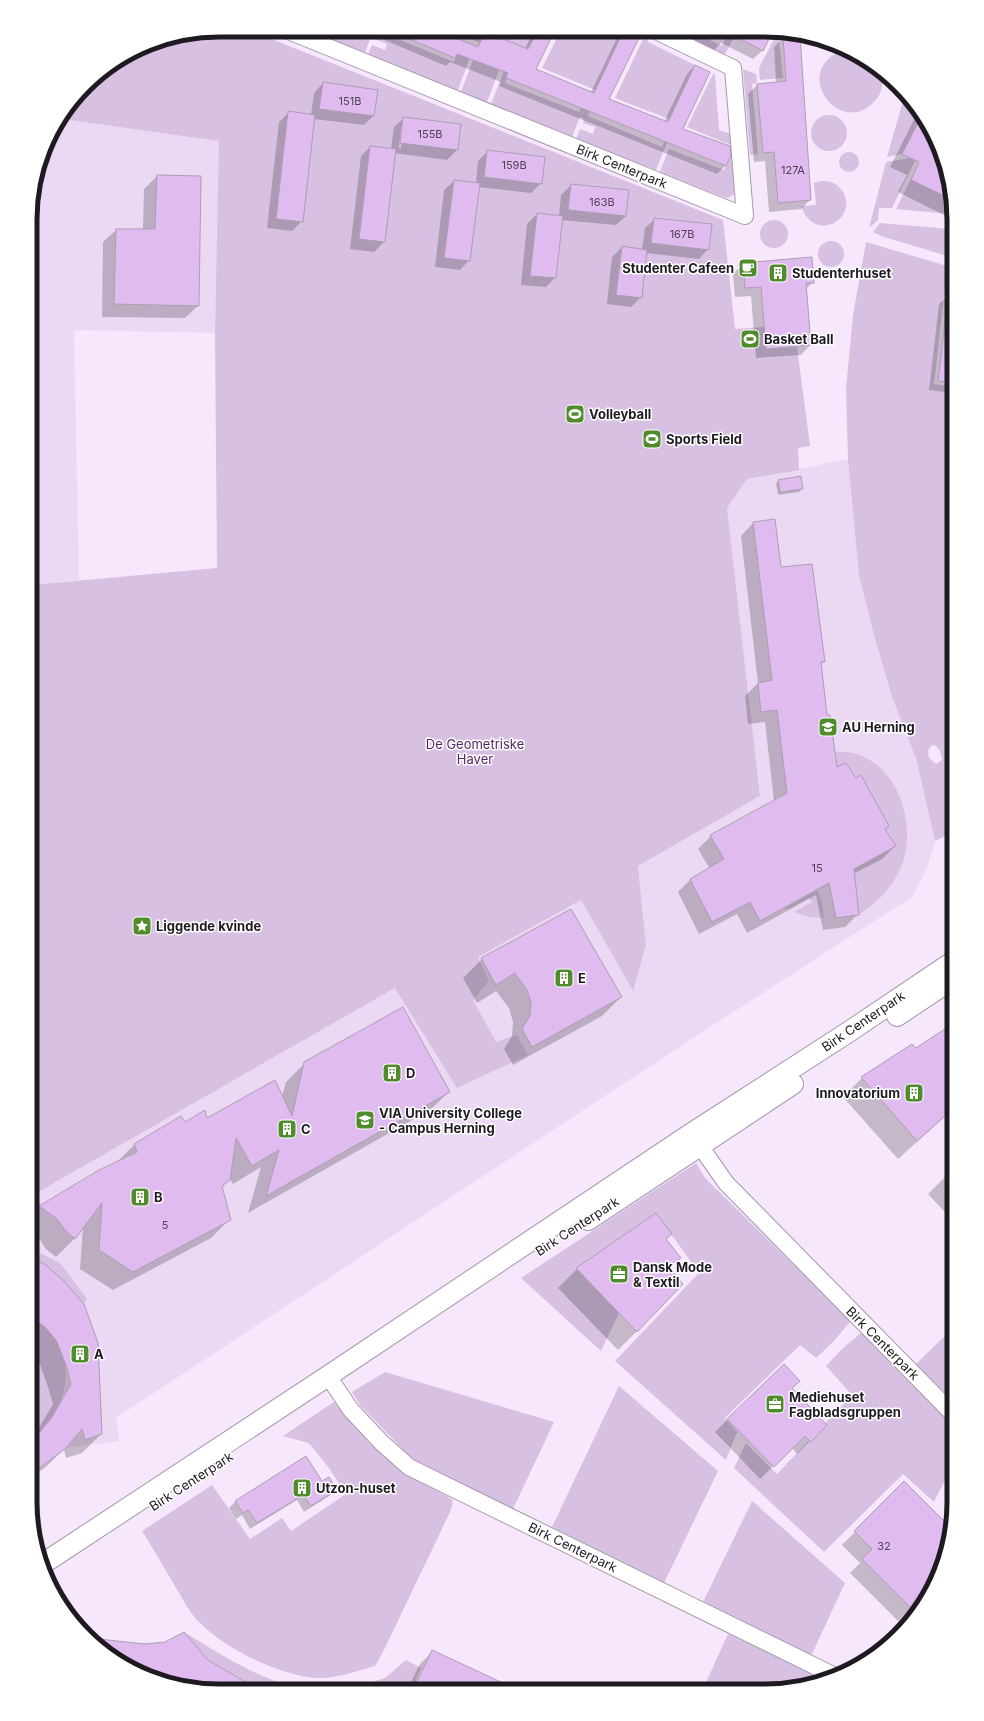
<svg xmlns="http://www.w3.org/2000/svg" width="984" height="1721" font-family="Inter,sans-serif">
	<rect width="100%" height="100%" fill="#f6e7fc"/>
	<path fill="#ebd8f3" d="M62 119 220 141 215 333 74 330 79 580 31 585 32 195 50 135Z
		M848 459 859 576 874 635 892 697 916 758 935 841 926 871 912 897 676 1049 116 1418 119 1441 66 1448 30 1474V1211L37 1192 395 988 478 957 581 900 632 990 646 945 638 866 760 796 727 508 747 479Z"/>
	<path fill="#d7c0e1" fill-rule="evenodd" d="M219 30H249L723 220 735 329 764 327 766 349 797 347 810 446 798 448 799 470 747 479 727 508 760 796 638 866 646 945 633 991 581 900 478 957 489 981 473 1000 496 1042 517 1035 528 1055 457 1088 395 988 38 1192 30 1211 31 585 217 568 215 333 219 141 62 119 94 77 147 44Z
		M310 31H378L454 62 462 41 474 46 458 90 368 54 372 45 385 50 387 44 374 39 375 34 372 33 365 53Z
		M472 32H537L532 42 546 49 537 66 468 38Z
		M560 32H623L602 77 616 84 610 96 542 68Z
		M646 33 648 42 695 65 674 109 684 125 615 98Z
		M670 33H696L722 46 728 33H736L723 58Z
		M774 39H779L783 78 760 80 759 68Z
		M846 49 881 71C884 83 882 94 874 102 838 139 788 68 846 49Z
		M509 58 513 61 505 83 579 112 588 90 596 94 588 116 662 147 671 124 674 125 656 170 576 139 580 129 593 134 595 127 583 123 584 119 580 117 572 137 491 104Z
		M473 60 499 70 487 102 461 92Z
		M743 69 756 74 757 83 752 84 758 154 750 155Z
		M713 74 715 75 719 130 731 134V145L687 127Z
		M905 94 922 115 917 125 918 132 914 130 902 154 887 157Z
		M811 133a18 18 0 1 1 36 0a18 18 0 1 1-36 0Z
		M669 149 724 170 732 152 736 193 728 198 723 197 660 172Z
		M839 162a10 10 0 1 1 20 0a10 10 0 1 1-20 0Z
		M910 158 915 161 892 208H879L878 220 869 228 886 162Z
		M911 179 951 199 954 219V258L884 237 873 232 880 223 949 229 950 214 896 209Z
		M822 181C831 181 838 184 843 192 859 219 814 244 801 206L816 205 814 183Z
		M760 234a14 14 0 1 1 28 0a14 14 0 1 1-28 0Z
		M818 254a13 13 0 1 1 26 0a13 13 0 1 1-26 0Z
		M866 242 954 268V289L945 288 934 384 954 387V832L935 841 916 758 892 697 874 635 859 576 848 459 846 389 853 315ZM935 745 940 751 942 760 936 764 929 758 928 751 931 746Z
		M835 752C891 748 918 816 903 862 895 885 879 901 859 915L854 869 896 846 885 829 889 826 861 775 856 778 846 763 837 767Z
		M817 890 822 902 824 918 810 917 794 912 812 902 809 898 788 909 784 908Z
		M696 1163 705 1178 851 1321 833 1342 816 1358 800 1345 725 1418 737 1432 726 1460 615 1361 699 1273 656 1213 576 1268 619 1313 601 1351 521 1278Z
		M30 1248 60 1263 87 1299 84 1304C68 1284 53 1269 30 1256Z
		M30 1316C39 1323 49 1329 55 1339 78 1370 62 1419 30 1438Z
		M954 1327V1402L916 1364Z
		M861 1333 954 1427V1462L934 1502 903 1474 824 1552 734 1468 746 1443 777 1474 852 1395 826 1366 842 1349Z
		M385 1372 554 1422 513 1509 412 1459 360 1405 352 1392Z
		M619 1386 718 1471 664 1583 552 1527Z
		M334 1402 370 1444 397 1467 453 1500 451 1510 384 1650 375 1666C357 1671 338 1678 319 1678 280 1677 216 1645 192 1614 186 1606 181 1596 176 1588 165 1569 154 1550 142 1531L212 1485 250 1539 282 1518 291 1531 346 1494 329 1468 309 1443 283 1436Z
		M752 1501 845 1583 811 1656 703 1602Z
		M184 1632C223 1656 263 1682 308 1690H262L252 1686 208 1660Z
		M728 1634 818 1677 816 1683 765 1691H702Z
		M406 1660 421 1668 412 1690H337L357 1687 385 1678Z"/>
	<path fill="#0003" fill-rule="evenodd" d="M363 31H437L444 34 445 31 482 32 525 49 533 32H553L534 70 591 92 616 40 624 32 608 100 664 122 687 74 695 66 682 129 730 155 725 166 717 174 499 86 501 82 450 62 446 66Z
		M681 33H771L763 50 753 59 721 43 714 50Z
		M783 38 810 200 801 209 769 212 765 161 754 162 748 94 757 85 776 83 774 47Z
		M323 83 373 116 364 125 314 119 302 221 292 231 267 228 279 122 289 112 311 115 314 93Z
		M919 110 944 158 954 220 898 192 907 175 890 167Z
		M404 118 460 125 457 150 447 160 394 153 384 242 374 252 350 249 361 156 370 147 391 149 394 127ZM401 127H403L401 148H399Z
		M488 151 541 183 531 193 478 187 469 260 460 270 435 267 444 190 454 181 476 183 478 161Z
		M157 176 200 177 198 306 185 318 102 317 103 242 116 230H143L144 189Z
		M37 177 36 325 31 329 32 195Z
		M571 185 626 216 616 225 561 220 555 278 546 287 521 285 527 224 537 214 559 216 561 195Z
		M655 219 708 249 699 259 646 253 641 297 631 307 607 304 612 257 622 247 642 250 645 228Z
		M811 258 813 282 806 289 810 345 801 355 756 358 751 296 735 297 733 274 743 264Z
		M949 295H954V383L945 392 929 390 939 304Z
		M779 481 802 489 799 492 778 495 776 483Z
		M753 523 781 568 824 662 820 665 826 716 837 768 888 826 885 830 895 846 882 859 853 874 858 914 845 927 823 930 816 895 747 933 737 914 699 934 678 892 691 879 710 869 698 849 711 836 774 801 765 722 748 724 745 696 758 683 741 536Z
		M482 959 621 997 602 1016 513 1065 504 1049 512 1036 513 1022 509 1008 496 991 477 1003 463 978Z
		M954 1020V1116L950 1112 898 1159 843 1097 862 1078 916 1049 941 1033Z
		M305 1063 449 1092 430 1110 248 1213 261 1167 233 1184 230 1179 221 1188 230 1219 211 1238 113 1290 80 1269 83 1227 74 1239 56 1257 46 1249 39 1238 30 1232V1216L39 1207 99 1171 116 1163 134 1145 185 1123 206 1120 282 1097 286 1082Z
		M954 1168V1222L928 1194Z
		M656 1215 665 1239 679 1257 668 1268 637 1331 618 1350 558 1288 577 1269Z
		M30 1257 101 1434 82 1453 66 1458 64 1449 46 1467 30 1478V1439L34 1436 53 1404 47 1384 38 1359 30 1350Z
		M791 1389 826 1425 797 1454 792 1448 760 1479 715 1432 728 1419Z
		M305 1457 321 1483 336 1490 329 1496 304 1512 297 1500 250 1529 242 1515 236 1519 229 1508 235 1502Z
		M904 1483 933 1587 898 1621 850 1573 860 1563 842 1545Z
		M93 1639 208 1661 259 1690 194 1689 136 1672 95 1644 92 1641Z
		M433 1651 516 1690H407L420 1664Z"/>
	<path fill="#e0bbf0" stroke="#ac9eb2" d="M390 31H439L478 47 485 32 528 49 537 32H554L536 69 594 93 623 32 628 33 639 38 609 99 668 122 695 65 710 72 683 129 730 146 731 155 726 166 506 78 508 73 457 54 455 58Z
		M729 33H772L763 51Z
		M800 35 811 200 778 203 774 152 763 153 757 84 786 81 783 37Z
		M323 82 378 90 374 116 319 109Z
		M288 111 315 115 303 222 276 219Z
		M922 115 944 158 951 199 911 180 919 162 902 154Z
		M403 117 461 124 458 150 400 143Z
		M370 146 396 149 385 242 359 239Z
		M487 150 545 157 542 184 484 177Z
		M157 175 201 176 199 306 114 304 116 229H155Z
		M454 180 480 183 470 261 444 258Z
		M571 184 629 190 626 216 568 210Z
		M537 213 563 216 556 278 530 276Z
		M654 218 712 224 709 250 651 243Z
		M622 246 647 250 642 298 616 295Z
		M812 257 814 283H806L811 345 766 349 761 287 745 288 743 263Z
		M945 322 954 323V383L938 381Z
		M801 476 803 489 780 492 778 480Z
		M775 519 781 567 812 564 825 662H821L827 715H830L837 767 846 763 856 778 861 775 889 826 885 829 896 846 854 869 859 915 836 918 829 883 760 921 750 902 712 922 690 879 724 859 710 835 787 793 777 710 761 712 758 683 772 680 753 522Z
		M571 909 622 997 532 1047 522 1029 530 1016 531 1003 527 990 515 973 496 985 481 958Z
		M403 1007 450 1092 266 1196 279 1150 252 1166 236 1138 230 1180 222 1186 231 1220 133 1272 99 1250 102 1203 75 1239 65 1230 57 1219 39 1206 99 1170 137 1152 134 1144 181 1116 185 1122 205 1110 207 1118 275 1080 292 1116 304 1062Z
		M954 1023V1108L917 1141 861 1077 912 1044 916 1048Z
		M656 1213 672 1234 666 1239 681 1258 668 1266 683 1284 637 1332 576 1268Z
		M30 1256 46 1265 65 1282 84 1304 98 1343 102 1434 85 1440 82 1429 66 1448 30 1475V1438L40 1432 52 1417 71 1384 66 1365 56 1340 45 1327 30 1316Z
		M784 1364 800 1381 792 1388 827 1425 811 1442 805 1436 774 1467 727 1419Z
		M306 1456 322 1481 329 1477 337 1490 311 1506 303 1495 257 1523 248 1510 243 1513 235 1501Z
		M904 1481 951 1528 940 1574 931 1590 912 1609 862 1559 872 1549 854 1531Z
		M184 1632 208 1660 259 1690 194 1689 136 1672 95 1644 89 1638 145 1644 165 1642Z
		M432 1650 518 1690H413Z"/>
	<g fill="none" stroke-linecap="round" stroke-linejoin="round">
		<g stroke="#a698ac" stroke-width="18">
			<path id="minor" d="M286 30 745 216 733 68 660 33
				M693 1136 726 1183 954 1415
				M328 1376 351 1410 381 1442 409 1467 835 1676"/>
		</g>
		<g stroke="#a698ac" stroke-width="22">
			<path id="tertiary" d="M897 1016 954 978
				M588 1220 793 1084
				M41 1565 328 1376 692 1133 847 1033 954 961"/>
		</g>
		<use href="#minor" stroke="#fff" stroke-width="16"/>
		<use href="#tertiary" stroke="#fff" stroke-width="20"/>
	</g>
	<defs>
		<g id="cafe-square" transform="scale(1)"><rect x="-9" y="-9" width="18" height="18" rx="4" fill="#508c2b" stroke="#fff"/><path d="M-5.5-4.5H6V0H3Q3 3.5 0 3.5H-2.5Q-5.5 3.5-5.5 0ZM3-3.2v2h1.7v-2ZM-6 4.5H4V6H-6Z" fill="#fff"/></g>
		<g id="building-square" transform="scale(1)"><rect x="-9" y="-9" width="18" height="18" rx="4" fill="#508c2b" stroke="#fff"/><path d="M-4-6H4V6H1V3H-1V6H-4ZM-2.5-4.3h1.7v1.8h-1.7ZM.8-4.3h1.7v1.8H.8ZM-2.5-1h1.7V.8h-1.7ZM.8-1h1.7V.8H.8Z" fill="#fff"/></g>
		<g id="stadium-square" transform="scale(1)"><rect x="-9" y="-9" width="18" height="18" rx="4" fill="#508c2b" stroke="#fff"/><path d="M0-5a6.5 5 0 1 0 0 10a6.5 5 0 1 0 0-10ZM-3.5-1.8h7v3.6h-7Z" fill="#fff"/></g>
		<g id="school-square" transform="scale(1)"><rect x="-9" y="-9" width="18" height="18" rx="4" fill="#508c2b" stroke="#fff"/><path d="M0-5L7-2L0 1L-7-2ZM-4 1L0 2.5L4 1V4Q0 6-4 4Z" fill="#fff"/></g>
		<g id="sight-square" transform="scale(1)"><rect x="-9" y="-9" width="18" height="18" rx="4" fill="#508c2b" stroke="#fff"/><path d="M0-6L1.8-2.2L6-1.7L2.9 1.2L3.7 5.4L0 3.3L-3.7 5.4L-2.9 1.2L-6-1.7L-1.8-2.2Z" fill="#fff"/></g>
		<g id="university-square" transform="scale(1)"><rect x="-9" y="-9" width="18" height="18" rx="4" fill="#508c2b" stroke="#fff"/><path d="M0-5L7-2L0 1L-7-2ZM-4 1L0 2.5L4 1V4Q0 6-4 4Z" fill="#fff"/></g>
		<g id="office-square" transform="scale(1)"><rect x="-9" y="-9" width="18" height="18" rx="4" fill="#508c2b" stroke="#fff"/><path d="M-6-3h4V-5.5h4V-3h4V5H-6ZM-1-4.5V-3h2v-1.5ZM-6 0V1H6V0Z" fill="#fff"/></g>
	</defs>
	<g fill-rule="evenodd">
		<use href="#cafe-square" x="748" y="268"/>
		<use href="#building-square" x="778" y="273"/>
		<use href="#stadium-square" x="750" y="339"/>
		<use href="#stadium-square" x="575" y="414"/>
		<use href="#stadium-square" x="652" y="439"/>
		<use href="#school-square" x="828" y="727"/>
		<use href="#sight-square" x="142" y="926"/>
		<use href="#building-square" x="564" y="978"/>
		<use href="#building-square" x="392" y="1073"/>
		<use href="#building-square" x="914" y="1093"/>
		<use href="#university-square" x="365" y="1120"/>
		<use href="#building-square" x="287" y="1129"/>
		<use href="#building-square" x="140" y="1197"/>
		<use href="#office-square" x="619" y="1274"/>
		<use href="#building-square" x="80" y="1354"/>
		<use href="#office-square" x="775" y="1404"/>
		<use href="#building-square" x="302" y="1488"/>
	</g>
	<g text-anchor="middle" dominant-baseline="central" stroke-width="3" stroke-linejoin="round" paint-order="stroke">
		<g font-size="11" fill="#4f4255">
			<text x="350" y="101">151B</text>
			<text x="430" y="134">155B</text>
			<text x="514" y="165">159B</text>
			<text x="793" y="170">127A</text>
			<text x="602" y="202">163B</text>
			<text x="682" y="234">167B</text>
			<text x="817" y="868">15</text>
			<text x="165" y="1225">5</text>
			<text x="884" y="1546">32</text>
		</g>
		<g font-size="13" fill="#1f1a21" stroke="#fff">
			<text transform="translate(622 166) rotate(22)">Birk Centerpark</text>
			<text transform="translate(863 1021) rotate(-34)">Birk Centerpark</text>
			<text transform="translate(577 1226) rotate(-33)">Birk Centerpark</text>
			<text transform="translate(883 1343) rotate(45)">Birk Centerpark</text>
			<text transform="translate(191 1481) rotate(-33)">Birk Centerpark</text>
			<text transform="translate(573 1547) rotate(26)">Birk Centerpark</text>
		</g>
		<g font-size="13" font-weight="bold" fill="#1f1a21" stroke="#fff" text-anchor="start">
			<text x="734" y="268" text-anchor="end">Studenter Cafeen</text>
			<text x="792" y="273">Studenterhuset</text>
			<text x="764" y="339">Basket Ball</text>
			<text x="589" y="414">Volleyball</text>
			<text x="666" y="439">Sports Field</text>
			<text x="842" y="727">AU Herning</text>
			<text x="156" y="926">Liggende kvinde</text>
			<text x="578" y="978">E</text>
			<text x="406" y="1073">D</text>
			<text x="900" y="1093" text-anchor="end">Innovatorium</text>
			<text x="379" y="1113">VIA University College<tspan x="379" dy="15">- Campus Herning</tspan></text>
			<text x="301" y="1129">C</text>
			<text x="154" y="1197">B</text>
			<text x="633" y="1267">Dansk Mode<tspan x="633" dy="15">&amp; Textil</tspan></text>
			<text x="94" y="1354">A</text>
			<text x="789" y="1397">Mediehuset<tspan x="789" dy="15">Fagbladsgruppen</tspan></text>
			<text x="316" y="1488">Utzon-huset</text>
		</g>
		<g font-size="13" fill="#552866" stroke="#fff">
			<text x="475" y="744">De Geometriske<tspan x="475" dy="15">Haver</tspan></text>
		</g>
	</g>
	<path d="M0 0H984V1721H0ZM219 37H765A182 182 0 0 1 947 219V1502A182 182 0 0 1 765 1684H219A182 182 0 0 1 37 1502V219A182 182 0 0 1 219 37Z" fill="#fff" fill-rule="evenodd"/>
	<path fill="none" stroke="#1f1a21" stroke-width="5" d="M219 37H765A182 182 0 0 1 947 219V1502A182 182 0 0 1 765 1684H219A182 182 0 0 1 37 1502V219A182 182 0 0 1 219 37Z"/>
</svg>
